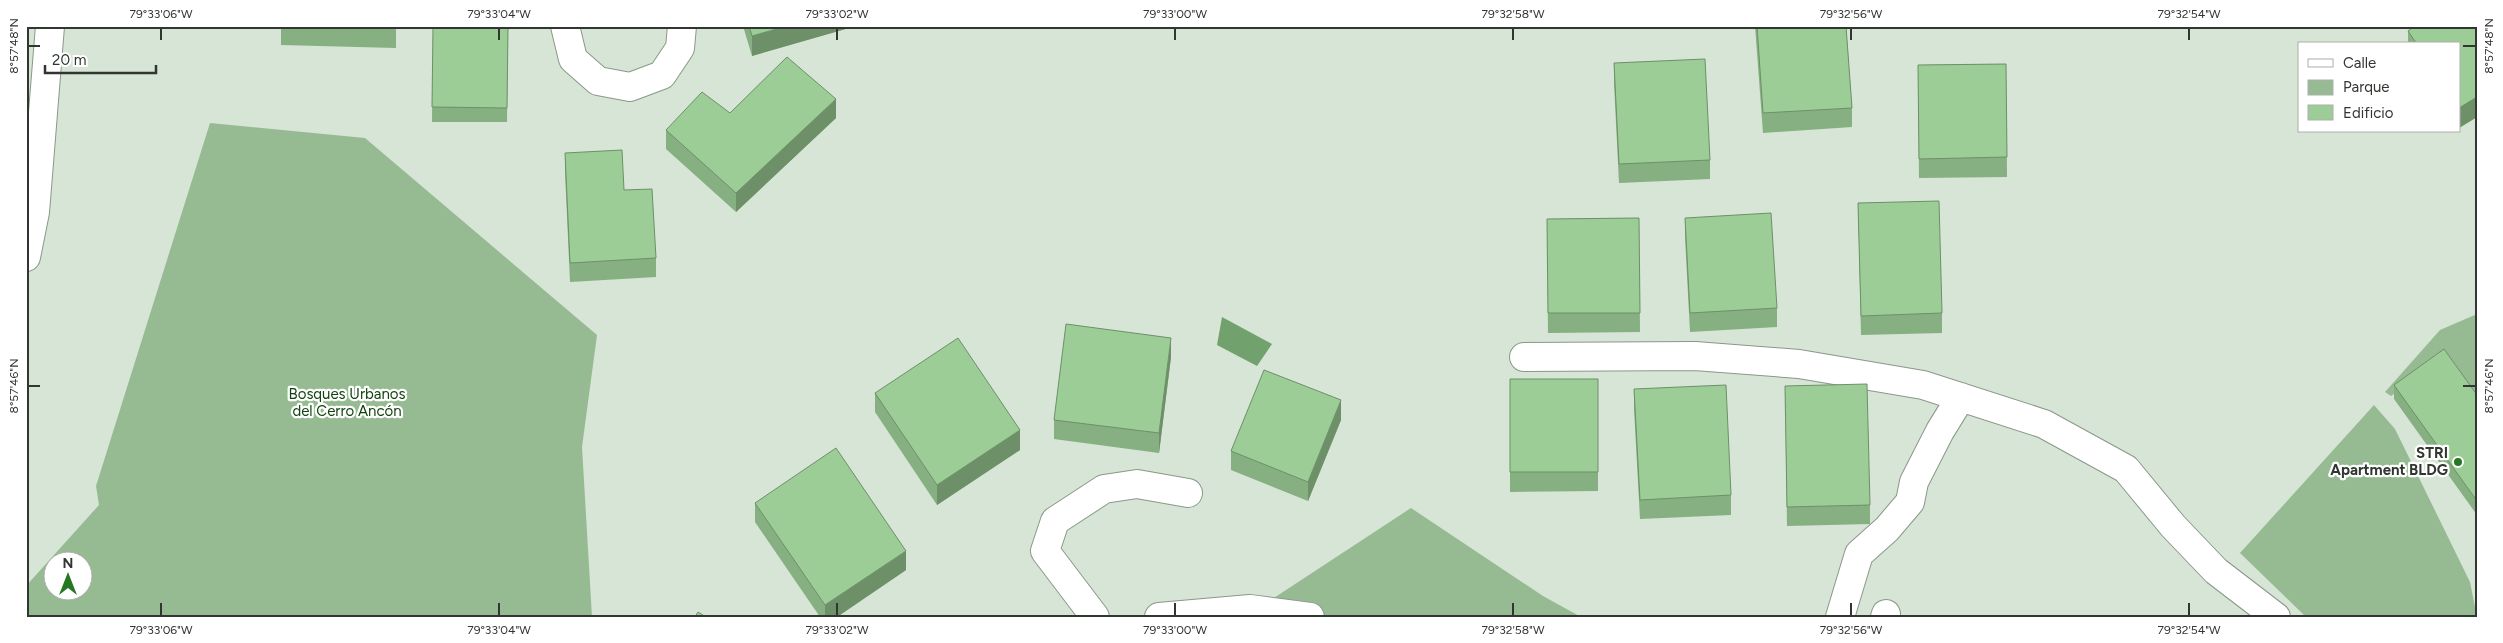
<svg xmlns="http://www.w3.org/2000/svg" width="2503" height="643" font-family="Figtree,sans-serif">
	<rect width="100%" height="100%" fill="#d6e5d5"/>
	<path fill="#96bb92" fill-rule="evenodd" d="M210 123 365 138 597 335 582 447 592 617H26V586L99 505 96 486ZM52 560H82V590H52Z
		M2477 314V399L2447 358 2391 396 2385 392 2440 330Z
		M2374 405 2395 429 2470 582 2477 617H2306L2240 553Z
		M1411 508 1543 596 1581 617H1245Z"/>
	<path fill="#71a16c" d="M1222 317 1272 344 1257 366 1217 345Z"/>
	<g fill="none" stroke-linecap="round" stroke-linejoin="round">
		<g stroke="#8a9889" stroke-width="30">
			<path id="minor" d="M565 26 573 59 598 81 630 87 662 75 680 48 682 26
				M26 222 35 212 50 26
				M26 257 35 212
				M1524 357 1695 356 1799 364 1923 385 2044 424 2126 469 2173 526 2216 571 2276 617
				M1095 617 1045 551 1055 521 1104 489 1137 484 1188 493
				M1159 617 1250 609 1310 617
				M1840 617 1859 554 1887 529 1910 502 1914 482 1940 431 1961 397
				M1885 617 1886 614"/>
		</g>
		<use href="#minor" stroke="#fff" stroke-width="28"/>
	</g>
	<path fill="#86b081" d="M281 26H396V48L281 45Z
		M743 26H849V28L752 56Z
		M1755 26H1846L1852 108V127L1763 133Z
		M2477 26V117L2459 128V44H2408V31Z
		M433 27 508 28 507 122H432Z
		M1614 63 1710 160V179L1619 183 1614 83Z
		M2006 64 2007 177 1919 178 1918 65Z
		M730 113 836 118 736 212 666 149V130Z
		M565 153 624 190 656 258V277L570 282 565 172Z
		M1858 203 1942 313V333L1861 335Z
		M1639 218 1640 332 1548 333 1547 219Z
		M1685 218 1777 308V327L1690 332 1685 237Z
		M1171 357 1159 453 1054 439V420Z
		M1510 379H1598V491L1510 492Z
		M2394 385 2477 395V515L2394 399Z
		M1785 386 1870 505V524L1787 526Z
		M1634 389 1731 495V515L1640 519 1634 409Z
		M875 393 1020 450 937 505 875 412Z
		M1341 420 1308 501 1231 470V451Z
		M755 503 906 570 837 617H820L755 522Z"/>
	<path fill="#6d9069" d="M787 26H849V28L752 56V36Z
		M2477 97V117L2459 128V108Z
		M836 99V118L736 212V193Z
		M1171 338V357L1159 453V433Z
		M1341 400V420L1308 501V482Z
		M1020 430V450L937 505V485Z
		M906 551V570L837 617H825V605Z"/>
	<path fill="#9ccd96" stroke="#6d9069" d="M322 26H396V28Z
		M749 26H787L752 36Z
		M1757 26H1846L1852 108 1763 113Z
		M2415 26H2477V97L2459 108V44H2417L2408 31Z
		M433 27 508 28 507 108 432 107Z
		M787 57 836 99 736 193 666 130 702 92 730 113Z
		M1705 59 1710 160 1619 164 1614 63Z
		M2006 64 2007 157 1919 159 1918 65Z
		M622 150 624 190 652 189 656 258 570 263 565 153Z
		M1939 201 1942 313 1861 316 1858 203Z
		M1771 213 1777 308 1690 313 1685 218Z
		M1639 218 1640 313H1548L1547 219Z
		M1066 324 1171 338 1159 433 1054 420Z
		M958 338 1020 430 937 485 875 393Z
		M2444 349 2477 395V501L2394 385Z
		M1264 370 1341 400 1308 482 1231 451Z
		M1510 379H1598V472H1510Z
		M1867 384 1870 505 1787 507 1785 386Z
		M1726 385 1731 495 1640 500 1634 389Z
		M836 448 906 551 825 605 755 503Z
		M698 612 706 617H695Z"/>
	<path fill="none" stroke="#313630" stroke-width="2" d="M161 28V40M499 28V40M837 28V40M1175 28V40M1513 28V40M1851 28V40M2189 28V40M28 46H40M2463 46H2476M28 386H40M2463 386H2476M161 603V616M499 603V616M837 603V616M1175 603V616M1513 603V616M1851 603V616M2189 603V616"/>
	<circle fill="#267721" stroke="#fff" stroke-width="2" cx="2458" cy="462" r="5"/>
	<g text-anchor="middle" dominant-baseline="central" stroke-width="4.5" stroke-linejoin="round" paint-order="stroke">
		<g font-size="15" fill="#11430e" stroke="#fff">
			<text x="347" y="394">Bosques Urbanos<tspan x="347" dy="17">del Cerro Ancón</tspan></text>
		</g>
		<g font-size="15" font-weight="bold" fill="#313630" stroke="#fff" text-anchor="end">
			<text x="2448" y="453">STRI<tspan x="2448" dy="17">Apartment BLDG</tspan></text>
		</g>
	</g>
	<rect width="2503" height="643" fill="none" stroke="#ffffff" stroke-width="55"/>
	<rect x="2298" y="42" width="162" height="90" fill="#ffffff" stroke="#adafac"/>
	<rect x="2308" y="59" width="25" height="8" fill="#ffffff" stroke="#adafac"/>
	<text x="2343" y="68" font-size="15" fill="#313630">Calle</text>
	<rect x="2308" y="80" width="25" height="15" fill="#96bb92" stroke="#adafac"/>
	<text x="2343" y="92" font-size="15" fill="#313630">Parque</text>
	<rect x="2308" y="105" width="25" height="15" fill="#9ccd96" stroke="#adafac"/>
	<text x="2343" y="118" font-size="15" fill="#313630">Edificio</text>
	<g transform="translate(68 576)"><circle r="24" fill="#ffffff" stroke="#adafac"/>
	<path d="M0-4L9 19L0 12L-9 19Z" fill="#267721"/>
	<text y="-8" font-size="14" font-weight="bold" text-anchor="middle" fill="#313630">N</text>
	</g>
	<path d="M45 65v8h111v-8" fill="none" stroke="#313630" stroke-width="2.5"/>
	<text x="52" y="65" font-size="15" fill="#313630" stroke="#ffffff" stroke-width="4" paint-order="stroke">20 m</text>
	<rect x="28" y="28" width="2448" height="588" fill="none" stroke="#313630" stroke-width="2"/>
	<g font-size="12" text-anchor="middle" fill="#313630">
		<text x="161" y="18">79°33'06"W</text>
		<text x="499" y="18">79°33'04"W</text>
		<text x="837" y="18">79°33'02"W</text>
		<text x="1175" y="18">79°33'00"W</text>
		<text x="1513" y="18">79°32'58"W</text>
		<text x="1851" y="18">79°32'56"W</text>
		<text x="2189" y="18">79°32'54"W</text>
		<text transform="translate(14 46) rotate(-90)" y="4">8°57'48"N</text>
		<text transform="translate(2489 46) rotate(-90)" y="4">8°57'48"N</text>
		<text transform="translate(14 386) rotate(-90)" y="4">8°57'46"N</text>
		<text transform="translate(2489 386) rotate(-90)" y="4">8°57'46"N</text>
		<text x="161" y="634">79°33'06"W</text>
		<text x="499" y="634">79°33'04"W</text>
		<text x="837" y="634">79°33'02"W</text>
		<text x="1175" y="634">79°33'00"W</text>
		<text x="1513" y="634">79°32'58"W</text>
		<text x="1851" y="634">79°32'56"W</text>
		<text x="2189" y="634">79°32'54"W</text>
	</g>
</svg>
